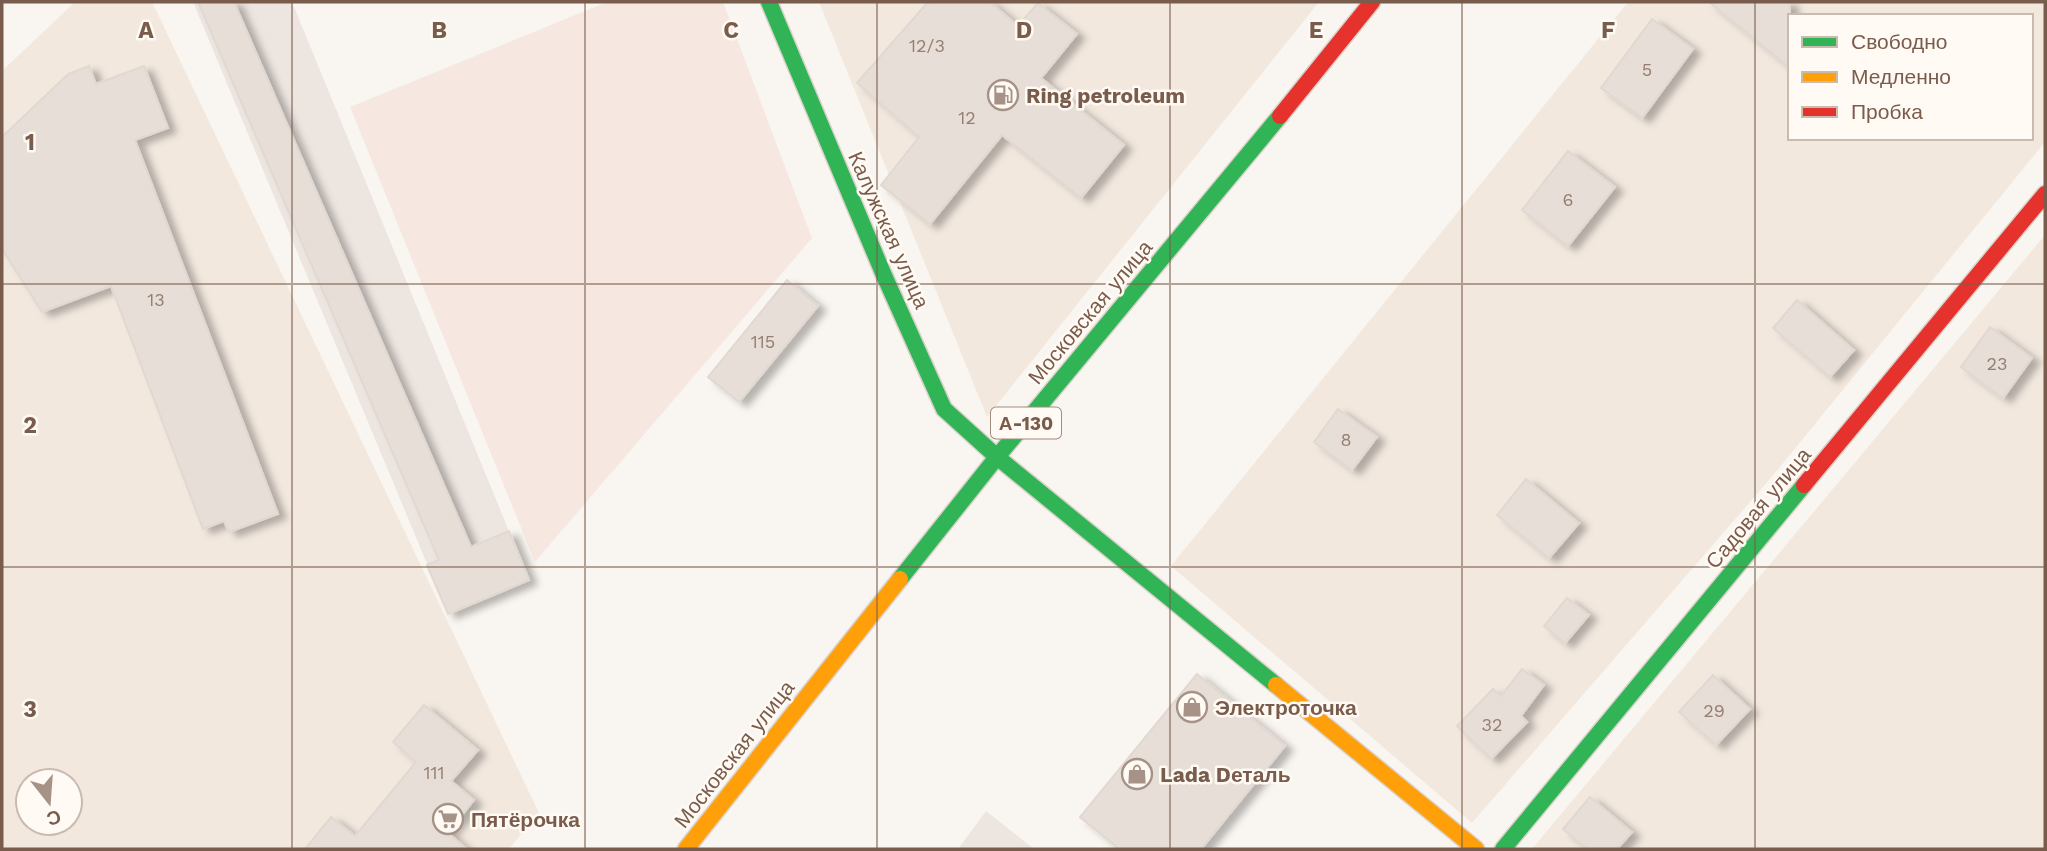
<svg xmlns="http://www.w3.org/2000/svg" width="2047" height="851" font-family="'Work Sans',sans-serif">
	<defs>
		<filter id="shadow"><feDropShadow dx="8" dy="4.5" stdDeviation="3.5" flood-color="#0004"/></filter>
	</defs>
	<rect width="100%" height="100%" fill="#f9f5f0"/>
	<path fill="#f2e8de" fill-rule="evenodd" d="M75 2H152L539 813 509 849H2V71ZM28 781H70V823H28Z
		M819 2H1319L987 417Z
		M1628 2H2045V142L1775 473 1472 823 1171 566ZM1790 16H2031V138H1790Z
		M2045 235V849H1532Z"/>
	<path fill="#f6e8e1" d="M607 2H723L812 238 535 562 350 107Z"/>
	<path fill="#ede5e0" d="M193 2H292L529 580 448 614Z
		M986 811 1034 849H958Z"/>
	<path fill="#e6ded7" stroke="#e2d8d2" stroke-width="2" filter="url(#shadow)" d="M198 2H234L471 547 509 531 529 580 448 614 427 565 439 560Z
		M928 2H990L1018 26 1038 3 1077 34 1041 78 1124 145 1081 198 1002 135 930 224 881 185 919 137 857 83Z
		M1709 2H1790V68Z
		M1652 19 1693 49 1642 118 1601 88Z
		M89 66 96 84 144 66 168 128 135 140 278 514 229 532 224 521 203 529 111 286 42 312 2 249V137L68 74Z
		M1568 151 1615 187 1568 246 1522 210Z
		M787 280 818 306 739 402 708 377Z
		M1797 300 1854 350 1830 377 1773 328Z
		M1990 327 2032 358 2003 398 1961 367Z
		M1338 409 1377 437 1352 470 1314 442Z
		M1526 479 1579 523 1549 558 1497 515Z
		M1567 598 1589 615 1565 643 1544 626Z
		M1522 669 1544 685 1521 716 1527 722 1491 759 1457 726 1493 689 1501 696Z
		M1197 674 1285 746 1201 849H1119L1080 817Z
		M1713 675 1750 709 1716 745 1679 712Z
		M424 705 478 750 451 781 474 800 448 833 467 849H305L331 817 355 836 416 762 393 742Z
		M1590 797 1632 832 1617 849H1587L1563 829Z"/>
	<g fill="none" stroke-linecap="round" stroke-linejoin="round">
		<g stroke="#d9d2cb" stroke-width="19">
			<path id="fast" d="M769 2 883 273 944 409 997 457 1276 685
				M900 579 997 457 1280 116
				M1503 849 1804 485"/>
		</g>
		<g stroke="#d9d2cb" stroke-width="19">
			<path id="slow" d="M1276 685 1476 849
				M686 849 900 579"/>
		</g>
		<g stroke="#d9d2cb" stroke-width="19">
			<path id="jam" d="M1280 116 1372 2
				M1804 485 2045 194"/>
		</g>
		<use href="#fast" stroke="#30b455" stroke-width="16"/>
		<use href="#slow" stroke="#ff9f0a" stroke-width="16"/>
		<use href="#jam" stroke="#e5322d" stroke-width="16"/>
	</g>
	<path fill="none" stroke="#7a5c4d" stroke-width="2" stroke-opacity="0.55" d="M292 2V849M585 2V849M877 2V849M1170 2V849M1462 2V849M1755 2V849M2 284H2045M2 567H2045"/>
	<defs>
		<g id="fuel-ring" transform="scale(1.575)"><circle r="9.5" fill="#fffaf3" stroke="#a69286" stroke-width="1.5"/><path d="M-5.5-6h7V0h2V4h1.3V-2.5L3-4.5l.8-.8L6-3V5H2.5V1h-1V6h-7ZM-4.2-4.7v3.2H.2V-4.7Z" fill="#a69286"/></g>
		<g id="shop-ring" transform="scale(1.575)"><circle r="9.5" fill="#fffaf3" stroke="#a69286" stroke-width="1.5"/><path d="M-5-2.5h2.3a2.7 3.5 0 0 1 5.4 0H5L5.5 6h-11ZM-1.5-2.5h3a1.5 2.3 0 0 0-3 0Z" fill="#a69286"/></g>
		<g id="supermarket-ring" transform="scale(1.575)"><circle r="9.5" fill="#fffaf3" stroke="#a69286" stroke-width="1.5"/><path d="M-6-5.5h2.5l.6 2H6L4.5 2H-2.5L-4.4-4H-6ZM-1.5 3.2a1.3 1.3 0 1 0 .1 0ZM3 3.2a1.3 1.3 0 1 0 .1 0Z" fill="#a69286"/></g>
	</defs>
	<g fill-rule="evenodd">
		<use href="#fuel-ring" x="1003" y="95"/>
		<use href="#shop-ring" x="1192" y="707"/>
		<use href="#shop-ring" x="1137" y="774"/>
		<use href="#supermarket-ring" x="448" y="819"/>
	</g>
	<g text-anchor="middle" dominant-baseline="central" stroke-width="5" stroke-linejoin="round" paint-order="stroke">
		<g font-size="18" fill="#977e72">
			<text x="927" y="45">12/3</text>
			<text x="1647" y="69">5</text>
			<text x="967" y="117">12</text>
			<text x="1568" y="199">6</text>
			<text x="156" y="299">13</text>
			<text x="763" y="341">115</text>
			<text x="1997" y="363">23</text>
			<text x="1346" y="439">8</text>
			<text x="1714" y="710">29</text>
			<text x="1492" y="724">32</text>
			<text x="434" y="772">111</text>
		</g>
		<rect fill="#fffaf3" stroke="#a28b7f" stroke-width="2" x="991" y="407.5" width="70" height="31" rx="5"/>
		<g font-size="19" font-weight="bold" fill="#7a5c4d">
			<text x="1026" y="423">А-130</text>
		</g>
		<g font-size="21" font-weight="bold" fill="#7a5c4d" stroke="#fffaf3" text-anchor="start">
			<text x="1026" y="95">Ring petroleum</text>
			<text x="1215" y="707">Электроточка</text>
			<text x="1160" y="774">Lada Dеталь</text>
			<text x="471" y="819">Пятёрочка</text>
		</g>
		<g font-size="21" fill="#7a5c4d" stroke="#fffaf3">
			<text transform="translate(889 230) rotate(66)">Калужская улица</text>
			<text transform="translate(1090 312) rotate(-50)">Московская улица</text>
			<text transform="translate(1758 508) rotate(-50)">Садовая улица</text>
			<text transform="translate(734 754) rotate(-52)">Московская улица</text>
		</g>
	</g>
	<g font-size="23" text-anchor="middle" font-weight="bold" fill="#7a5c4d" stroke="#fffaf3" stroke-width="5" stroke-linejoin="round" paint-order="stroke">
		<text x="146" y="38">A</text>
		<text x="439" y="38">B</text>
		<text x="731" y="38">C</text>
		<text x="1024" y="38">D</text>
		<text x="1316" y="38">E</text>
		<text x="1608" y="38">F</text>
		<text x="30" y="150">1</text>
		<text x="30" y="433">2</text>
		<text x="30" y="717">3</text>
	</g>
	<rect width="2047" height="851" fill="none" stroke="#7a5c4d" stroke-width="7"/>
	<rect x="1788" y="14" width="245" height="126" fill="#fffaf3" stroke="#cabbb1" stroke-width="2"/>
	<rect x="1802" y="37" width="35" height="10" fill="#30b455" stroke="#cabbb1" stroke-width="2"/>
	<text x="1851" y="49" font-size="21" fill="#7a5c4d">Свободно</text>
	<rect x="1802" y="72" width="35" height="10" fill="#ff9f0a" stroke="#cabbb1" stroke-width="2"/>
	<text x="1851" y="84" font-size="21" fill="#7a5c4d">Медленно</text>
	<rect x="1802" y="107" width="35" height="10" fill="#e5322d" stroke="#cabbb1" stroke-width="2"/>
	<text x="1851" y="119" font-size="21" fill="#7a5c4d">Пробка</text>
	<g transform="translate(49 802) rotate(163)"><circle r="33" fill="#fffaf3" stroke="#cabbb1" stroke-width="2"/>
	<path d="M0-5L12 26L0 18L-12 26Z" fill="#a69286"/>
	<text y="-10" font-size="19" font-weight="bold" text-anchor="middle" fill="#7a5c4d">С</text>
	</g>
</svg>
